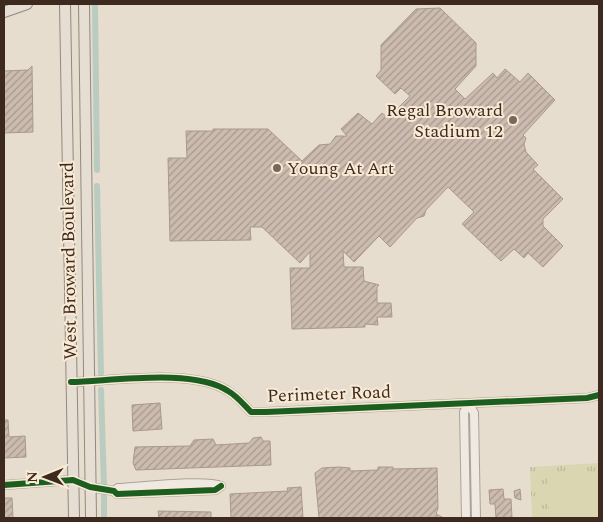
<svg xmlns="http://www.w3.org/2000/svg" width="603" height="522" font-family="Spectral,serif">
	<defs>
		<pattern id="grass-tufts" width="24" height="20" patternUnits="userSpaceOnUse" patternTransform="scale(1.25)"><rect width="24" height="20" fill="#dad6b1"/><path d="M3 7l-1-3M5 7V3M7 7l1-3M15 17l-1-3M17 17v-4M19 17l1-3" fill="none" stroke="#bcb898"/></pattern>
		<pattern id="building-hatch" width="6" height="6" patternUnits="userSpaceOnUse" patternTransform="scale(1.25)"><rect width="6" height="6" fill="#ccbbaf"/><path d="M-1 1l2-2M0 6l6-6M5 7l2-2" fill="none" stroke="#a7988e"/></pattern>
	</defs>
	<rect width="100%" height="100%" fill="#e7ddcf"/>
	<path fill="url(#grass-tufts)" d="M599 463V518H532L530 467Z"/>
	<path fill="#dad6b1" d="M548 473H599V518H549Z"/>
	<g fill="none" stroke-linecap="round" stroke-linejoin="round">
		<path stroke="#baccbf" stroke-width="6" d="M95 4 97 170
			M97 186 101 373
			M101 390 104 486
			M104 495V518"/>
	</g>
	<path fill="url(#building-hatch)" stroke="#a8988e" d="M440 8 476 43V66L455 89 465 99 493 73 497 78 505 69 520 82 528 73 555 100 523 135 526 138 524 144 526 152 538 165 533 169 563 199 543 219V226L563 246 543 267 528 253 524 258 514 249 501 261 462 224 474 212 448 187 426 210 424 216 417 218 390 247 379 236 354 262 343 251 344 267H363L364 281 379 285 377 287V303H391L392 317H377L378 325 365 324V327L292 329 290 268H310V252L300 263 262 227H250L251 240 170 241 168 158H187L186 131H213V129H268L302 161 319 145 330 144 336 136H347L341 129 358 113 372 124 382 113 388 118 410 96 401 88 395 94 376 76 381 70V45L416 9Z
		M32 66 33 132 4 133V71L28 70Z
		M160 403 162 429 133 431 132 405Z
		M4 420H8L9 437 25 436 26 457 4 458Z
		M261 437 263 441H270L271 465 136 470 133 463 135 447 190 446 194 440 213 439 216 445 249 443 253 438Z
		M339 467 350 468V471L378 470V467H393V469L437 468 438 508 436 514 444 518H319L315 473 322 468Z
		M301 487 303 518H231L230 494 288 491 287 488Z
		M503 489 504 499H511L512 518H496L495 504H490L489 490Z
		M520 489 521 500 515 498 514 491Z
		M4 498H12L13 518H4Z
		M158 511 211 512V518H159Z"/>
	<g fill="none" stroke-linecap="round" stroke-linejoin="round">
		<g stroke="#ada297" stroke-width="10">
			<path id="minor" d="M71 382C112 381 194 368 228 391 237 396 244 405 251 412H266L587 398 599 395
				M469 404 474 413 476 518
				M4 485 73 480 90 487 114 491 117 494 215 490 221 486
				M114 491 118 488C140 487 205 479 221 486
				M466 518 464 412 469 404"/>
		</g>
		<g stroke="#92887f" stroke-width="12">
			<path id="major" d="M65 4 74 518
				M84 4 91 518
				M4 12 27 4"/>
		</g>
		<use href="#minor" stroke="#efe9e1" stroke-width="8"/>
		<use href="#major" stroke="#e6ded2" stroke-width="10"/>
		<g stroke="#f8ead5" stroke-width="9">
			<path id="cycleway" d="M71 382C112 381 194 368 228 391 237 396 244 405 251 412H266L587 398 599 395
				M4 485 73 480 90 487 114 491 117 494 215 490 221 486"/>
		</g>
		<use href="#cycleway" stroke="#1b5e20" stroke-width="6"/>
	</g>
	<g fill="#78685c" stroke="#f8ead5" stroke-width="2">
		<circle cx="513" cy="120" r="5"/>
		<circle cx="277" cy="168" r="5"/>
	</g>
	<g text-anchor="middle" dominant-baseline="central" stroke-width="4" stroke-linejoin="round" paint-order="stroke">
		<g font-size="18" fill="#3d291e" stroke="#f8ead5" text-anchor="end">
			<text x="503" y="110">Regal Broward<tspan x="503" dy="21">Stadium 12</tspan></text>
			<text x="287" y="168" text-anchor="start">Young At Art</text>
		</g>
		<g font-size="18" fill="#3d291e" stroke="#f8ead5">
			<text transform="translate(69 261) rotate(-91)">West Broward Boulevard</text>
			<text transform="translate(329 394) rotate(-2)">Perimeter Road</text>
		</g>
	</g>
	<rect width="603" height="522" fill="none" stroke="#3d291e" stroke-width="10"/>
	<g transform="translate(45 477) rotate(269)" stroke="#f8ead5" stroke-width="4" paint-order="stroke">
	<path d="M0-4L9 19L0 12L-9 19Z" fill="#3d291e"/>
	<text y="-8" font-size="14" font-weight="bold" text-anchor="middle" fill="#3d291e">N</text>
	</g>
</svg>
